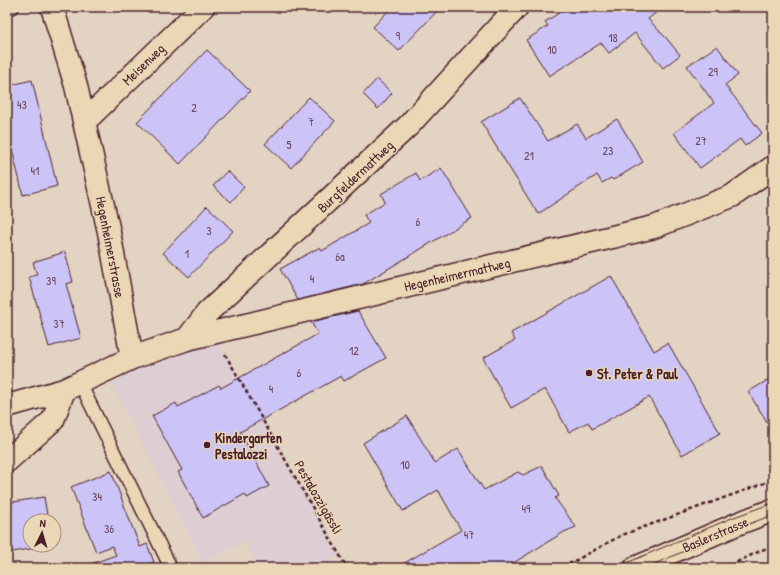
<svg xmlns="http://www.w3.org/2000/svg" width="780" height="575" font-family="'Patrick Hand',sans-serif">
	<rect width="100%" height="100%" fill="#e3d3c2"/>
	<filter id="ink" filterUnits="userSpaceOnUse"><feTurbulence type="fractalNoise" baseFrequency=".025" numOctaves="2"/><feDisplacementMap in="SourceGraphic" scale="8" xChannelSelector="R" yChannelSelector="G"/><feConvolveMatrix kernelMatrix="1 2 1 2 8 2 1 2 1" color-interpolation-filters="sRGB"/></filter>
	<g filter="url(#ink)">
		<path fill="#dcced2" d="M213 333 340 556 315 568H260L245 541 203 562 105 371Z"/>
		<path fill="#ccc4f7" stroke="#4a1f2b" d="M392 7H441L399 51 373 27Z
			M568 7H663L648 19 667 39 680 55 663 68 635 33 609 53 601 43 549 76 526 40 548 26 545 22Z
			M717 46 738 75 725 85 762 133 745 146 740 139 700 168 674 133 714 103 687 66Z
			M207 50 250 91 180 164 137 122Z
			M377 79 392 93 378 109 363 94Z
			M32 80 57 186 23 195 7 128V86Z
			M309 97 335 121 291 168 265 144Z
			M520 98 548 141 577 124 586 138 617 119 643 162 613 180 611 178 602 183 597 175 538 214 481 122Z
			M441 168 472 218 363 284 298 300 280 269 320 247 322 251 369 223 364 215 385 202 381 194 416 173 420 181Z
			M227 171 244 187 231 202 213 186Z
			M207 206 233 231 189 277 163 253Z
			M65 252 73 282 66 284 81 338 49 347 29 277 37 275 33 262Z
			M611 276 654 351 668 343 720 433 682 455 649 397 592 429 588 422 569 432 545 389 511 408 483 358 515 340 511 333Z
			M358 311 386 358 344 381 341 376 240 432 269 486 247 498 245 494 203 518 178 472 182 470 152 416 176 403 178 407 219 385 221 388 318 334 311 322Z
			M773 377V431L748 392Z
			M407 416 435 463 458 449 484 490 518 472 523 475 542 466 559 496 555 498 576 527 564 532 505 568H396L461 530 438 490 403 511 363 443Z
			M111 471 140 547 147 544 154 562 147 565 148 568H89L88 565 116 555 112 546 96 552 71 487Z
			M44 497 48 521H30V545H53L7 553V503Z"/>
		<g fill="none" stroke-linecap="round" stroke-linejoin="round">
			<g stroke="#4a1f2b" stroke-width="15">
				<path id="service" d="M7 9 13 7
					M80 383 171 568"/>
			</g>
			<g stroke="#4a1f2b" stroke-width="25">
				<path id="minor" d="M52 7 76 86 109 232 132 358
					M84 122 203 7
					M187 339 207 313 408 126 517 7
					M7 406 64 390 132 358 187 339 654 227 732 196 773 167
					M7 461 53 420 64 390"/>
			</g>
			<g stroke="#4a1f2b" stroke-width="25">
				<path id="tertiary" d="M635 568 737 524 773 510"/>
			</g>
			<path stroke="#4a1f2b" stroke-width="2.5" stroke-dasharray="4 3" stroke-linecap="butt" d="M225 354 347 568
				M562 568 622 535 773 480
				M724 568 773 545"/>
			<use href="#service" stroke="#e9d7b5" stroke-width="12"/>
			<use href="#minor" stroke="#e9d7b5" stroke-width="22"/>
			<use href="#tertiary" stroke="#e9d7b5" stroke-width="22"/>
			<path stroke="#4a1f2b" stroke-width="1" d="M615 568 734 517 773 503
				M645 568 738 528 773 515"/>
		</g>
	</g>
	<g fill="#4a1f2b" stroke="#e9d7b5" stroke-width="1.5">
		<circle cx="589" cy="373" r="4"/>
		<circle cx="207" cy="445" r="4"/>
	</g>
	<g text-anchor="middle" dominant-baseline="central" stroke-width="3" stroke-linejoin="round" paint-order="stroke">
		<g font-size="12" fill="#6a485e">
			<text x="398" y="35">9</text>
			<text x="613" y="37">18</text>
			<text x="552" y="49">10</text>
			<text x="713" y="71">29</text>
			<text x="22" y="104">43</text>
			<text x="194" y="107">2</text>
			<text x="311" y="121">7</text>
			<text x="701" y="140">27</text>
			<text x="289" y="144">5</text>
			<text x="608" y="150">23</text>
			<text x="529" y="155">21</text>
			<text x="35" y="170">41</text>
			<text x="418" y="221">6</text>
			<text x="209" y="230">3</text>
			<text x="187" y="253">1</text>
			<text x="340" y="256">6a</text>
			<text x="312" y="278">4</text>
			<text x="51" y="280">39</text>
			<text x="59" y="323">37</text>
			<text x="354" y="350">12</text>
			<text x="299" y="372">6</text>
			<text x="271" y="388">4</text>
			<text x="405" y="464">10</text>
			<text x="97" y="496">34</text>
			<text x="526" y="508">49</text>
			<text x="109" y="528">36</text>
			<text x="469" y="534">47</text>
		</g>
		<g font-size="14" fill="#4a1f2b" stroke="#e9d7b5">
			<text transform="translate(143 64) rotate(-44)">Meisenweg</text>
			<text transform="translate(355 176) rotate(-43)">Burgfeldermattweg</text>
			<text transform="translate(111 247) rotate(79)">Hegenheimerstrasse</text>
			<text transform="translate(457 274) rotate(-13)">Hegenheimermattweg</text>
			<text transform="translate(319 497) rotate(60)">Pestalozzigässli</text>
			<text transform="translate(715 534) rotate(-23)">Baslerstrasse</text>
		</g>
		<g font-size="14" font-weight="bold" fill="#4a1f2b" stroke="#e9d7b5" text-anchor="start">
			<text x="597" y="373">St. Peter &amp; Paul</text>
			<text x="215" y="437">Kindergarten<tspan x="215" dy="16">Pestalozzi</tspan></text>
		</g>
	</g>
	<rect width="780" height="575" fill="none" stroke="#e9d7b5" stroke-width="24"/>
	<rect x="12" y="12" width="756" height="551" fill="none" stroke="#4a1f2b" stroke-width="1.5" filter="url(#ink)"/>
	<g transform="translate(42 533) rotate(5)"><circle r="19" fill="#e9d7b5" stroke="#a98d7e"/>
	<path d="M0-3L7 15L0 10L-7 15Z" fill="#4a1f2b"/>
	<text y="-6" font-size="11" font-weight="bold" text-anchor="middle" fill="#4a1f2b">N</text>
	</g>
</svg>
